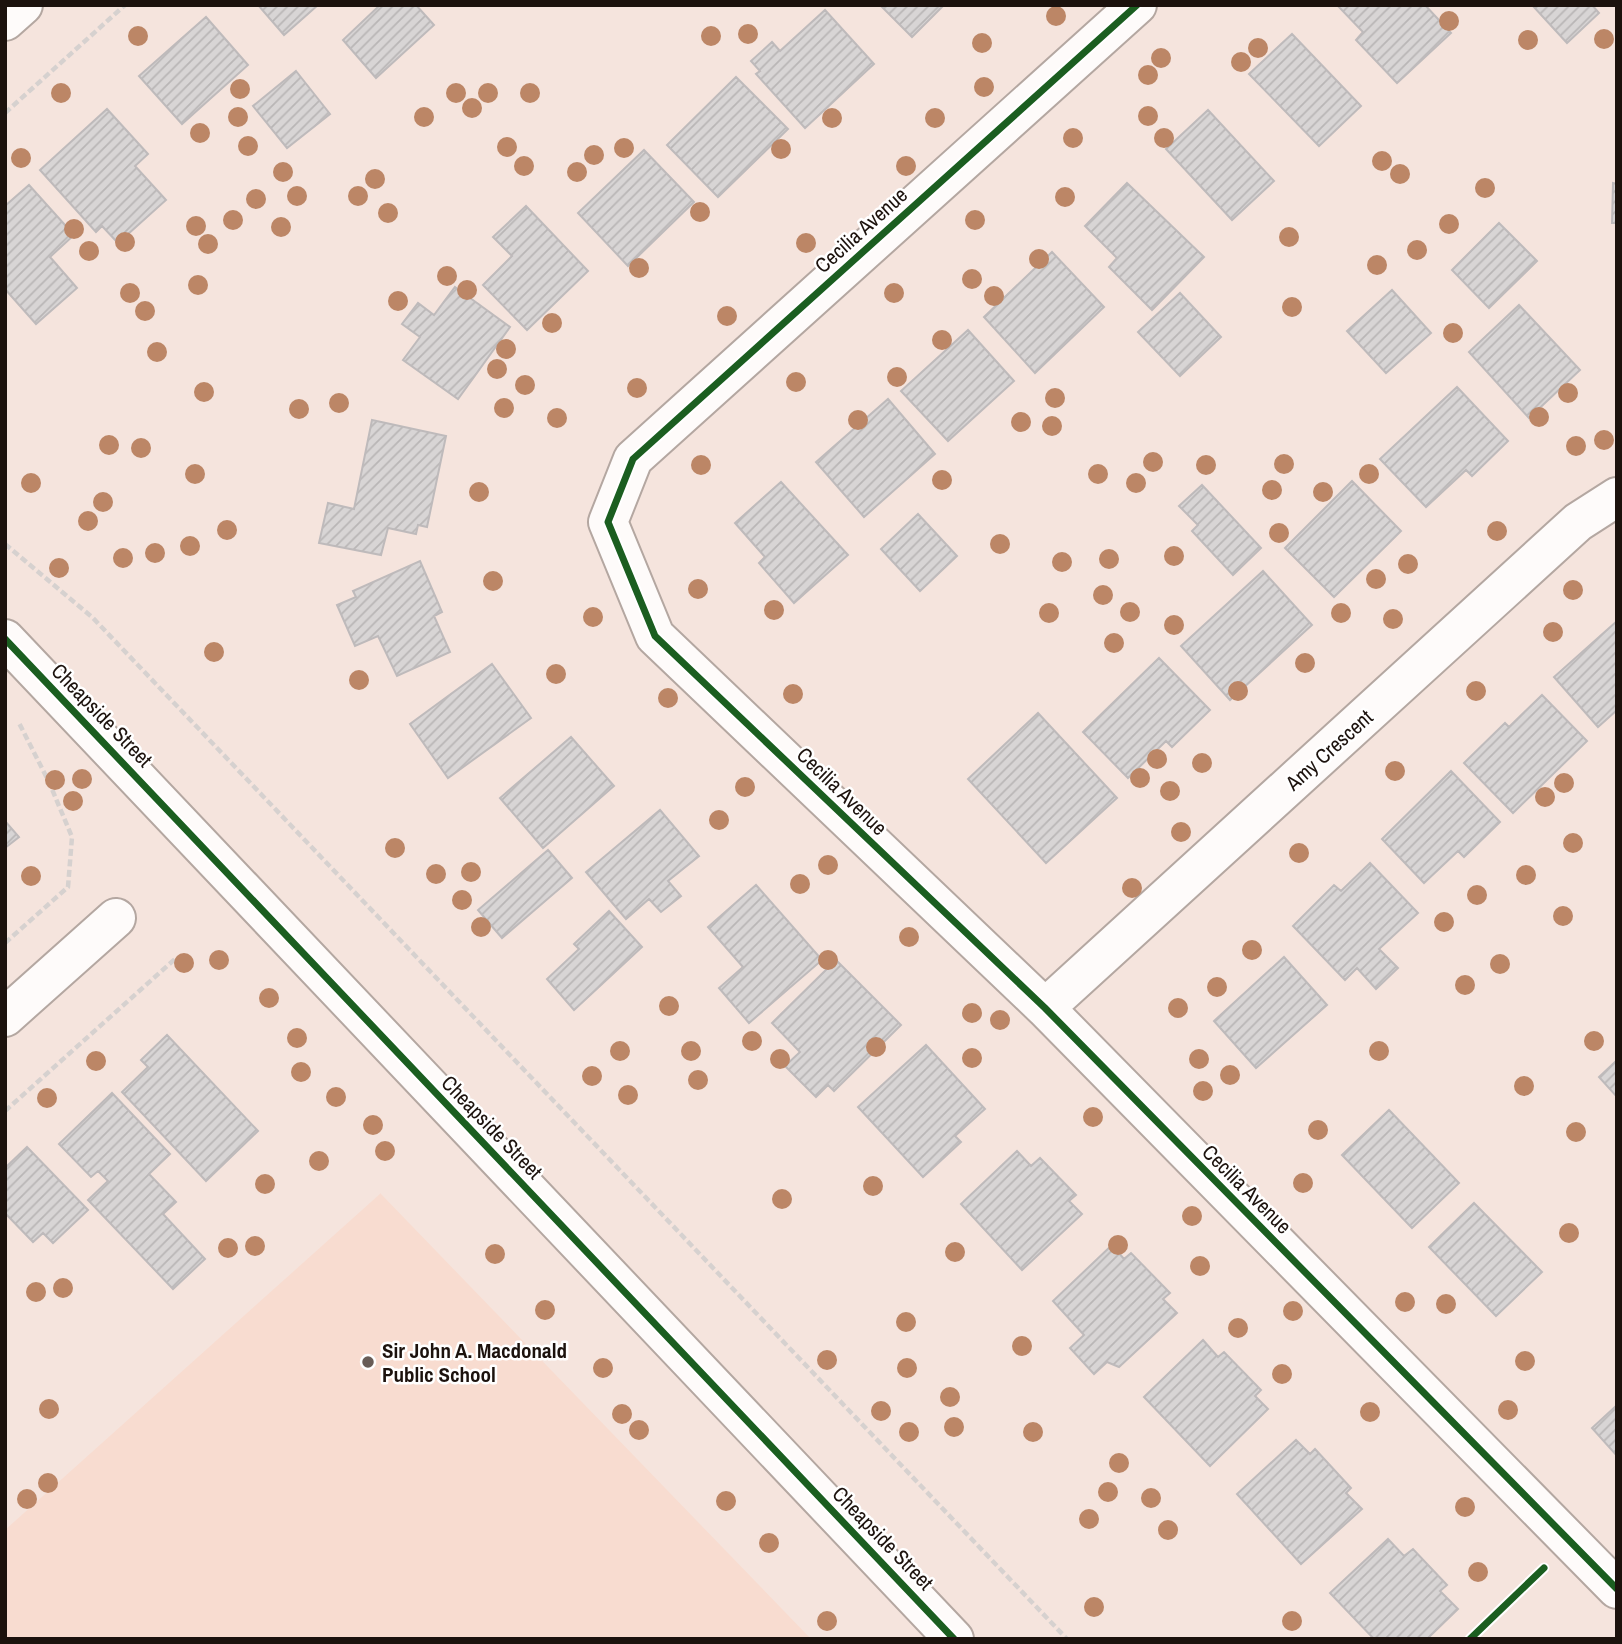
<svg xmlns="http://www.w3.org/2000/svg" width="1622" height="1644" font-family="'Archivo Narrow',sans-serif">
	<defs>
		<pattern id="building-hatch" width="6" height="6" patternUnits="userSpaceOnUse" patternTransform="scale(1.75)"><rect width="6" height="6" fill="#d8d5d5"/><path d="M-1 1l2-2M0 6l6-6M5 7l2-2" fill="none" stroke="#b9b6b6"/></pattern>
	</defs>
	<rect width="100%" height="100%" fill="#f5e4dd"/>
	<path fill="#f8dcd0" d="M381 1193V1194L811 1639H5V1530Z"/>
	<path fill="url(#building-hatch)" stroke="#bebabb" stroke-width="2" d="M258 5H318L284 35Z
		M380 5H416L434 25 376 78 343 40Z
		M880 5H944L912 37Z
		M1337 5H1425L1451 33 1397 83 1356 40 1363 32Z
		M1532 5H1592L1599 13 1567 43Z
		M825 10 874 64 805 128 756 74 760 71 751 61 772 42 780 51Z
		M206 17 248 65 182 124 139 76Z
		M1292 34 1361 106 1319 146 1249 74Z
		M296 71 330 114 287 148 253 106Z
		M736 77 788 129 718 197 667 145Z
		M107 109 148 154 135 166 166 200 118 243 102 226 96 232 40 170Z
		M1208 110 1274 181 1232 220 1166 149Z
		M644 150 694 202 628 266 578 213Z
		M1127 183 1204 257 1152 310 1109 267 1117 258 1085 226Z
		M1613 183 1617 184V223H1612Z
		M29 185 74 235 50 257 77 288 36 324 5 289V206Z
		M526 206 588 271 527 330 483 285 512 256 493 237Z
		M1499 223 1537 261 1489 308 1452 270Z
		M1052 252 1104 307 1035 373 984 317Z
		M455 287 510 327 458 399 403 360 420 337 402 324 418 303 434 315Z
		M1392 290 1431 333 1386 373 1347 331Z
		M1180 293 1221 337 1180 376 1138 332Z
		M1519 305 1580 370 1529 418 1469 352Z
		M968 330 1014 381 948 441 901 391Z
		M1457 387 1508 441 1472 476 1466 470 1426 507 1380 459Z
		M888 399 935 454 864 517 816 462Z
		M372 420 446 436 427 527 418 525 416 534 388 528 381 555 319 543 328 503 354 509Z
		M1352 481 1401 531 1334 597 1285 548Z
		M781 482 848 555 794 603 759 563 765 557 735 523Z
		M1202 485 1261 548 1233 575 1192 531 1198 525 1179 506Z
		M918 514 957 556 920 591 881 549Z
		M420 561 442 612 434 616 450 652 397 676 378 636 355 646 337 605 356 597 353 591Z
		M1263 571 1312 625 1230 700 1181 646Z
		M1617 621V710L1598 727 1554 677Z
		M1159 658 1210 710 1172 747 1166 741 1128 778 1083 732Z
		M492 664 531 718 448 778 410 724Z
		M1542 695 1587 741 1513 813 1464 763 1505 723 1509 727Z
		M1038 713 1117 798 1046 863 968 779Z
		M571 737 614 786 543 848 500 798Z
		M1451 771 1500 822 1464 857 1458 851 1424 883 1382 839Z
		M660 810 699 856 668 881 681 896 661 912 649 899 626 919 586 872Z
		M5 821 19 837 5 848Z
		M548 850 572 878 502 938 478 910Z
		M1370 863 1418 913 1379 949 1398 968 1376 989 1357 968 1345 980 1293 926 1334 885 1341 891Z
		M756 885 822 960 749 1023 719 988 743 967 708 927Z
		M609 911 642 947 574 1010 547 979 579 949 574 944Z
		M1284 957 1327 1005 1256 1068 1214 1021Z
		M836 960 901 1025 834 1091 828 1085 816 1097 785 1066 800 1052 772 1023Z
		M167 1035 258 1131 206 1181 122 1092 148 1067 141 1060Z
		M926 1045 985 1109 955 1136 961 1142 923 1177 858 1107Z
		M1617 1060V1097L1599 1077Z
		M112 1093 170 1154 149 1174 176 1202 163 1214 205 1259 173 1289 88 1200 108 1181 98 1171 91 1177 59 1144Z
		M1389 1110 1459 1183 1412 1228 1342 1155Z
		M27 1147 88 1210 53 1243 43 1233 33 1242 5 1213V1168Z
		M1017 1151 1031 1166 1040 1158 1076 1195 1069 1201 1082 1214 1022 1270 961 1204Z
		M1474 1203 1542 1272 1496 1316 1429 1247Z
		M1112 1245 1124 1259 1131 1253 1170 1293 1163 1299 1177 1313 1119 1367 1107 1362 1094 1374 1070 1348 1084 1335 1053 1301Z
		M1203 1340 1218 1357 1224 1352 1261 1390 1255 1396 1268 1409 1210 1466 1144 1397Z
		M1617 1405V1456L1592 1428Z
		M1296 1440 1310 1454 1315 1449 1351 1488 1346 1493 1362 1509 1301 1564 1237 1494Z
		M1388 1539 1404 1556 1413 1549 1447 1585 1440 1591 1458 1609 1427 1639H1374L1330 1593Z"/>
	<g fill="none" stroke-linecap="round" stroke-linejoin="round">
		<g stroke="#b4a7a1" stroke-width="42">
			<path id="minor" d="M1137 5 633 459 608 522 655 636 1045 1008 1617 1589
				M1045 1008 1578 522 1617 497
				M5 1017 116 918"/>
		</g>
		<g stroke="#b4a7a1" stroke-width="42">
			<path id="tertiary" d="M5 21 23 5
				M5 639 954 1639"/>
		</g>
		<path stroke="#d6d1cf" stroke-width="4.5" stroke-dasharray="7 3.5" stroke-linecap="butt" d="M5 113 125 5
			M5 544 93 618 1067 1639
			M5 943 68 887 72 837 49 782 18 721
			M5 1111 175 959"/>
		<use href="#minor" stroke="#fefbfa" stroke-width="38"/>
		<use href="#tertiary" stroke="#fefbfa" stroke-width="38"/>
		<g stroke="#fff" stroke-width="11">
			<path id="cycleway" d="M1137 5 633 459 608 522 655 636 1045 1008 1617 1589
				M5 639 954 1639
				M1470 1639 1544 1568"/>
		</g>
		<use href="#cycleway" stroke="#1b5e20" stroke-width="7"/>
	</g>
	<g fill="#bc8666">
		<circle cx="1056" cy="16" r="10"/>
		<circle cx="1449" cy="21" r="10"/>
		<circle cx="748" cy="34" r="10"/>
		<circle cx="138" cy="36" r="10"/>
		<circle cx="711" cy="36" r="10"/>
		<circle cx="1604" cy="39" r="10"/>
		<circle cx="1528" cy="40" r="10"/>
		<circle cx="982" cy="43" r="10"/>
		<circle cx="1258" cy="48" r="10"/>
		<circle cx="1161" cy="58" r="10"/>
		<circle cx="1241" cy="62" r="10"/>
		<circle cx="1148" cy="75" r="10"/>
		<circle cx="984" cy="87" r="10"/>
		<circle cx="240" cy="89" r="10"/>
		<circle cx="61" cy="93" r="10"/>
		<circle cx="456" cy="93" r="10"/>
		<circle cx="488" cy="93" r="10"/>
		<circle cx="530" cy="93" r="10"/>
		<circle cx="472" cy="108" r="10"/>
		<circle cx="1148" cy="116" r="10"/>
		<circle cx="238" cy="117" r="10"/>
		<circle cx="424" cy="117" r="10"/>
		<circle cx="832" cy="118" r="10"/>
		<circle cx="935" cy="118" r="10"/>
		<circle cx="200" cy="133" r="10"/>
		<circle cx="1073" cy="138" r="10"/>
		<circle cx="1164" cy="138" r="10"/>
		<circle cx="248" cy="146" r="10"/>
		<circle cx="507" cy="147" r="10"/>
		<circle cx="624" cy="148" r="10"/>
		<circle cx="781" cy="149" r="10"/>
		<circle cx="594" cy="155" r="10"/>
		<circle cx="21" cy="158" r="10"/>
		<circle cx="1382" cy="161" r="10"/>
		<circle cx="524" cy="166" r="10"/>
		<circle cx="906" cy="166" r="10"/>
		<circle cx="283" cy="172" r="10"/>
		<circle cx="577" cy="172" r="10"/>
		<circle cx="1400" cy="174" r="10"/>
		<circle cx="375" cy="179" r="10"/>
		<circle cx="1485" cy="188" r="10"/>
		<circle cx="297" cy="196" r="10"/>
		<circle cx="358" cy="196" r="10"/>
		<circle cx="1065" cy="197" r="10"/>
		<circle cx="256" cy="199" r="10"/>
		<circle cx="700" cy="212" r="10"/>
		<circle cx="388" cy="213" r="10"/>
		<circle cx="233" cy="220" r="10"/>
		<circle cx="975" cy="220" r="10"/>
		<circle cx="1449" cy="224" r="10"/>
		<circle cx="196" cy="226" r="10"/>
		<circle cx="281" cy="227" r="10"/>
		<circle cx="74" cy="229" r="10"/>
		<circle cx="1289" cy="237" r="10"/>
		<circle cx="125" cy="242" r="10"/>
		<circle cx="806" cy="243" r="10"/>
		<circle cx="208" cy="244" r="10"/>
		<circle cx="1417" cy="250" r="10"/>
		<circle cx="89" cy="251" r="10"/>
		<circle cx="1039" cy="259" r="10"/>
		<circle cx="1377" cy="265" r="10"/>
		<circle cx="639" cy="268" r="10"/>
		<circle cx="447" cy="276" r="10"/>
		<circle cx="972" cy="279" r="10"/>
		<circle cx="198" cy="285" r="10"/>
		<circle cx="467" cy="290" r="10"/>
		<circle cx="130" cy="293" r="10"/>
		<circle cx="894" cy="293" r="10"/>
		<circle cx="994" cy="296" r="10"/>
		<circle cx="398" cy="301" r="10"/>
		<circle cx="1292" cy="307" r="10"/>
		<circle cx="145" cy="311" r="10"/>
		<circle cx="727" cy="316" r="10"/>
		<circle cx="552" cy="323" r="10"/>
		<circle cx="1453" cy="333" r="10"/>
		<circle cx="942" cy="340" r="10"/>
		<circle cx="506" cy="349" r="10"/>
		<circle cx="157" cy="352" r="10"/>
		<circle cx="497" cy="369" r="10"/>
		<circle cx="897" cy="377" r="10"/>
		<circle cx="796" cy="382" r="10"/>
		<circle cx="525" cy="385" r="10"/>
		<circle cx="637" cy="388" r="10"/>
		<circle cx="204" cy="392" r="10"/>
		<circle cx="1568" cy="393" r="10"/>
		<circle cx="1055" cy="398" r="10"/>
		<circle cx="339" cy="403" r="10"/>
		<circle cx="504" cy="408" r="10"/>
		<circle cx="299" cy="409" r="10"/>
		<circle cx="1539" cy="417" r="10"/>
		<circle cx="557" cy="418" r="10"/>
		<circle cx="858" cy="420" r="10"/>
		<circle cx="1021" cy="422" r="10"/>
		<circle cx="1052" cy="426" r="10"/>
		<circle cx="1604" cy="440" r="10"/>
		<circle cx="109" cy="445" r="10"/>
		<circle cx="1576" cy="446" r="10"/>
		<circle cx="141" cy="448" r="10"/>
		<circle cx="1153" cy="462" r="10"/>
		<circle cx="1284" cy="464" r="10"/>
		<circle cx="701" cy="465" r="10"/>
		<circle cx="1206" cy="465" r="10"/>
		<circle cx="195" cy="474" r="10"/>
		<circle cx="1098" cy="474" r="10"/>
		<circle cx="1369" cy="474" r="10"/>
		<circle cx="942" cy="480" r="10"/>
		<circle cx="31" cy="483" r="10"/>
		<circle cx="1136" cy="483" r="10"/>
		<circle cx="1272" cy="490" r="10"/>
		<circle cx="479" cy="492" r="10"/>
		<circle cx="1323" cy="492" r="10"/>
		<circle cx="103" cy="502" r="10"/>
		<circle cx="88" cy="521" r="10"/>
		<circle cx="227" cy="530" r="10"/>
		<circle cx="1497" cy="531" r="10"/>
		<circle cx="1279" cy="533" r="10"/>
		<circle cx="1000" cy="544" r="10"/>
		<circle cx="190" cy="546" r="10"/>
		<circle cx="155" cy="553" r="10"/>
		<circle cx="1174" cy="556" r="10"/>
		<circle cx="123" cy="558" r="10"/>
		<circle cx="1109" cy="559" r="10"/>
		<circle cx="1062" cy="562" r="10"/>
		<circle cx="1408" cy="564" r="10"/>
		<circle cx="59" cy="568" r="10"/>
		<circle cx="1376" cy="579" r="10"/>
		<circle cx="493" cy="581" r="10"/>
		<circle cx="698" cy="589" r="10"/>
		<circle cx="1573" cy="590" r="10"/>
		<circle cx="1103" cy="595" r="10"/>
		<circle cx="774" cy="610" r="10"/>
		<circle cx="1130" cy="612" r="10"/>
		<circle cx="1049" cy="613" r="10"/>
		<circle cx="1341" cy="613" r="10"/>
		<circle cx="593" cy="617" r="10"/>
		<circle cx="1393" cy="619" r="10"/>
		<circle cx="1174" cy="625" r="10"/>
		<circle cx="1553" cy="632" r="10"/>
		<circle cx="1114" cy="643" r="10"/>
		<circle cx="214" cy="652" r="10"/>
		<circle cx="1305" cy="663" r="10"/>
		<circle cx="556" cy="674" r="10"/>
		<circle cx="359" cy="680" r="10"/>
		<circle cx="1238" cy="691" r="10"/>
		<circle cx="1476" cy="691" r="10"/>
		<circle cx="793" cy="694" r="10"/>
		<circle cx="668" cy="698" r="10"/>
		<circle cx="1157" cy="759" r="10"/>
		<circle cx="1202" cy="763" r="10"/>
		<circle cx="1395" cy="771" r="10"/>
		<circle cx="1140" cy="778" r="10"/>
		<circle cx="82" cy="779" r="10"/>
		<circle cx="55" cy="780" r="10"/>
		<circle cx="1564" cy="783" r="10"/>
		<circle cx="745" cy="787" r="10"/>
		<circle cx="1170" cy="791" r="10"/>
		<circle cx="1545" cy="797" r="10"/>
		<circle cx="73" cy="801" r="10"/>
		<circle cx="719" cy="820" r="10"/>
		<circle cx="1181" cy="832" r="10"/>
		<circle cx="1573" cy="843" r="10"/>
		<circle cx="395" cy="848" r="10"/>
		<circle cx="1299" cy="853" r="10"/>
		<circle cx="828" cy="865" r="10"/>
		<circle cx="471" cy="872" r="10"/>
		<circle cx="436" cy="874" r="10"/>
		<circle cx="1526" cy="875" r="10"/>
		<circle cx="31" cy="876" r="10"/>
		<circle cx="800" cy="884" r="10"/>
		<circle cx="1132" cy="888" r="10"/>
		<circle cx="1477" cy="895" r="10"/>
		<circle cx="462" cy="900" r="10"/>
		<circle cx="1563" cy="916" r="10"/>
		<circle cx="1444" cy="922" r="10"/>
		<circle cx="481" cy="927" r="10"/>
		<circle cx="909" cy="937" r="10"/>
		<circle cx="1252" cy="950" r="10"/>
		<circle cx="219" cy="960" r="10"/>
		<circle cx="828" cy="960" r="10"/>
		<circle cx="184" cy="963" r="10"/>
		<circle cx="1500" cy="964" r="10"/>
		<circle cx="1465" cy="985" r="10"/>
		<circle cx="1217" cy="987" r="10"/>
		<circle cx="269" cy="998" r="10"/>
		<circle cx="669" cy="1006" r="10"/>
		<circle cx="1178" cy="1008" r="10"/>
		<circle cx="972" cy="1013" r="10"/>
		<circle cx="1000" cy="1020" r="10"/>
		<circle cx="297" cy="1038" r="10"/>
		<circle cx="752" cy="1041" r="10"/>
		<circle cx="1594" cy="1041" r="10"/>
		<circle cx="876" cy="1047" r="10"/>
		<circle cx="620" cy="1051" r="10"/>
		<circle cx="691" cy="1051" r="10"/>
		<circle cx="1379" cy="1051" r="10"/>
		<circle cx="972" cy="1058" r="10"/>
		<circle cx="780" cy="1059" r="10"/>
		<circle cx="1199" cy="1059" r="10"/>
		<circle cx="96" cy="1061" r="10"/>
		<circle cx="301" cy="1072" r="10"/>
		<circle cx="1230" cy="1075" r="10"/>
		<circle cx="592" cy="1076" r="10"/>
		<circle cx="698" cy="1080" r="10"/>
		<circle cx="1524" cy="1086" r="10"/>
		<circle cx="1203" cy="1091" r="10"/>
		<circle cx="628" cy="1095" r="10"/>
		<circle cx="336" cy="1097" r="10"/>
		<circle cx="47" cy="1098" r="10"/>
		<circle cx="1093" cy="1117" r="10"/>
		<circle cx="373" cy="1125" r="10"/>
		<circle cx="1318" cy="1130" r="10"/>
		<circle cx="1576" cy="1132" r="10"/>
		<circle cx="385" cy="1151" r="10"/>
		<circle cx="319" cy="1161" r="10"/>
		<circle cx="1303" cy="1183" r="10"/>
		<circle cx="265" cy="1184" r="10"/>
		<circle cx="873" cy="1186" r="10"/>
		<circle cx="782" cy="1199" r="10"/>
		<circle cx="1192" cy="1216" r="10"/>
		<circle cx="1569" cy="1233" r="10"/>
		<circle cx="1118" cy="1245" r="10"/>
		<circle cx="255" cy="1246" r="10"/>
		<circle cx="228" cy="1248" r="10"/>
		<circle cx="955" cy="1252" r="10"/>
		<circle cx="495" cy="1254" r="10"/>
		<circle cx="1200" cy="1266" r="10"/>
		<circle cx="63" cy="1288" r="10"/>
		<circle cx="36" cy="1292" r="10"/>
		<circle cx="1405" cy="1302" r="10"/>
		<circle cx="1446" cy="1304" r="10"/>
		<circle cx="545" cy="1310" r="10"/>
		<circle cx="1293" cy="1311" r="10"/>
		<circle cx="906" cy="1322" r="10"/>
		<circle cx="1238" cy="1328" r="10"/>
		<circle cx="1022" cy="1346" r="10"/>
		<circle cx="827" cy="1360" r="10"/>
		<circle cx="1525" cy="1361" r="10"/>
		<circle cx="603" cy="1368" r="10"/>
		<circle cx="907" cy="1368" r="10"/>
		<circle cx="1282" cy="1374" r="10"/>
		<circle cx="950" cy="1397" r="10"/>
		<circle cx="49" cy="1409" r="10"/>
		<circle cx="1508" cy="1410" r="10"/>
		<circle cx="881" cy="1411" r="10"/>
		<circle cx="1370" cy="1412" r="10"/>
		<circle cx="622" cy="1414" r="10"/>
		<circle cx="954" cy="1427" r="10"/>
		<circle cx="639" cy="1430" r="10"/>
		<circle cx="909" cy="1432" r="10"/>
		<circle cx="1033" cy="1432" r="10"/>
		<circle cx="1119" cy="1463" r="10"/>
		<circle cx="48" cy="1483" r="10"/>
		<circle cx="1108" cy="1492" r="10"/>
		<circle cx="1151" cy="1498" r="10"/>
		<circle cx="27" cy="1499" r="10"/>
		<circle cx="726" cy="1501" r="10"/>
		<circle cx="1465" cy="1507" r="10"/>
		<circle cx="1089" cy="1519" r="10"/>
		<circle cx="1168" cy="1530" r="10"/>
		<circle cx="769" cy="1543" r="10"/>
		<circle cx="1478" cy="1572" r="10"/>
		<circle cx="1094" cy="1607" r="10"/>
		<circle cx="827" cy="1621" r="10"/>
		<circle cx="1292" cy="1621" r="10"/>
	</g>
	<circle fill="#685c56" stroke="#fff" stroke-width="2.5" cx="368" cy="1362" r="7"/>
	<g text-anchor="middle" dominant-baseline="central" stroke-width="5" stroke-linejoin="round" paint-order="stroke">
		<g font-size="21" fill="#1c120d" stroke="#fff">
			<text transform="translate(861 230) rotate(-42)">Cecilia Avenue</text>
			<text transform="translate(102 715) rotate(46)">Cheapside Street</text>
			<text transform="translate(1329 750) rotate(-42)">Amy Crescent</text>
			<text transform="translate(842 791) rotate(44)">Cecilia Avenue</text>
			<text transform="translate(492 1127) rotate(46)">Cheapside Street</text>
			<text transform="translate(1247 1189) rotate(45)">Cecilia Avenue</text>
			<text transform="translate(883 1538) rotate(46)">Cheapside Street</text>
		</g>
		<g font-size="21" font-weight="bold" fill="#1c120d" stroke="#fff" text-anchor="start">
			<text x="382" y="1350">Sir John A. Macdonald<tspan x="382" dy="24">Public School</tspan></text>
		</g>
	</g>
	<rect width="1622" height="1644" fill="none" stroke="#1c120d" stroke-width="14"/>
</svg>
